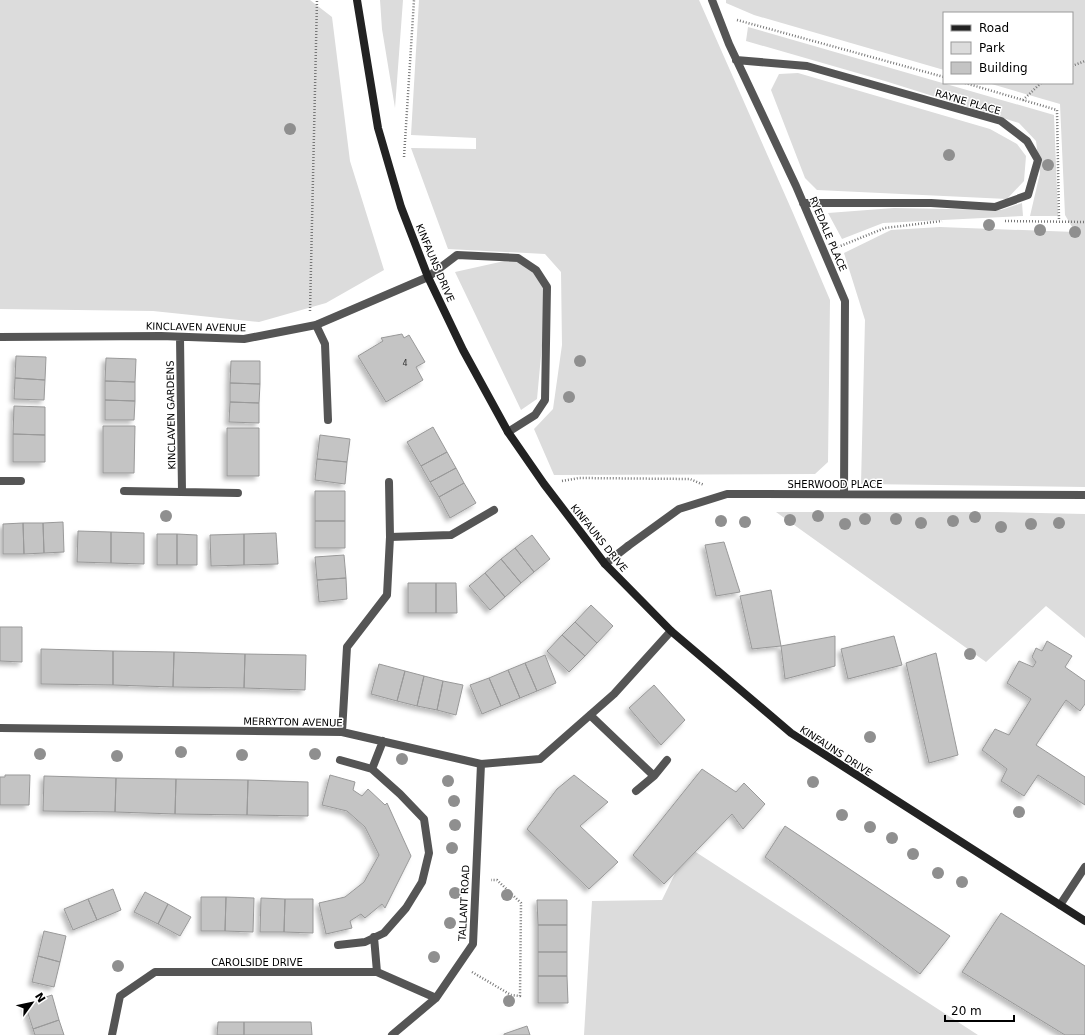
<svg xmlns="http://www.w3.org/2000/svg" width="1085" height="1035" font-family="'DejaVu Sans',sans-serif">
	<defs>
		<filter id="shadow"><feDropShadow dx="-3.5" dy="3.5" stdDeviation="2" flood-color="#0004"/></filter>
	</defs>
	<rect width="100%" height="100%" fill="#fff"/>
	<path fill="#dcdcdc" d="M0 0H310L332 17 350 161 384 270 326 303 259 322 153 311 0 309Z
		M380 0H403L395 108 382 29Z
		M419 0H699L793 213 830 300 828 462 815 474 554 475 534 429 553 409 562 345 561 272 545 254 448 249 411 148 476 149V138L411 135Z
		M726 0H1085V487L861 484 865 320 844 253 891 230 940 227 1075 232 1065 215 1060 104 988 83H1072V13H944V70L754 15 726 3Z
		M748 27 1054 115 1058 216H1030L1040 173 1036 141 1019 123 885 81 746 41Z
		M798 73 990 129 1017 144 1026 156 1024 181 1007 199 817 190 805 178 771 90 779 74Z
		M1022 203 1023 216 883 223 842 239 828 213 894 208 1001 210Z
		M518 258 536 270 547 291 537 399 521 410 455 272Z
		M776 512H996L1085 514V638L1046 606 986 662Z
		M688 847 978 1035H584L592 901 662 900Z"/>
	<path fill="#c4c4c4" stroke="#999" filter="url(#shadow)" d="M402 334 404 338 409 335 425 362 416 367 423 380 386 402 358 356 383 341 381 338Z
		M16 356 46 357 45 380 15 378Z
		M106 358 136 359 135 382 105 381Z
		M231 361H260V384L230 383Z
		M15 378 45 380 44 400 14 399Z
		M105 381 135 382V401L105 400Z
		M230 383 260 384 259 403 230 402Z
		M105 400 135 401 134 420H105Z
		M230 402 259 403V423L229 422Z
		M14 406 45 407V435L13 434Z
		M103 426H135L134 473H103Z
		M433 427 447 452 421 466 407 442Z
		M227 428H259V476H227Z
		M13 434 45 435V462H13Z
		M320 435 350 439 347 462 317 459Z
		M447 452 456 468 430 482 421 466Z
		M317 459 347 462 345 484 315 480Z
		M456 468 464 483 439 497 430 482Z
		M464 483 476 503 450 518 439 497Z
		M315 491H345V521H315Z
		M315 521H345V548H315Z
		M63 522 64 552 44 553 43 523Z
		M23 523H43L44 553 24 554Z
		M23 523 24 554H3V524Z
		M78 531 111 532V563L77 562Z
		M111 532 144 533V564L111 563Z
		M276 533 278 564 244 565V534Z
		M157 534H177V565H157Z
		M177 534 197 535V565H177Z
		M244 534V565L211 566 210 535Z
		M532 535 550 559 534 572 515 548Z
		M724 542 740 592 716 596 705 545Z
		M515 548 534 572 521 583 501 559Z
		M344 555 346 578 317 580 315 557Z
		M501 559 521 583 505 597 485 573Z
		M485 573 505 597 490 610 469 586Z
		M346 578 347 599 319 602 317 580Z
		M408 583H436V613H408Z
		M436 583H456L457 613H436Z
		M771 590 781 646 752 649 740 596Z
		M591 605 613 626 597 643 575 622Z
		M575 622 597 643 585 656 562 635Z
		M0 627H22V662L0 661Z
		M562 635 585 656 569 672 547 651Z
		M835 636V666L785 679 781 646Z
		M894 636 902 665 848 679 841 649Z
		M1047 641 1072 656 1065 667 1085 681V704L1080 711 1066 700 1036 745 1085 777V805L1038 775 1024 796 1001 781 1007 769 982 750 995 729 1009 735 1031 699 1007 683 1019 661 1033 667 1036 662 1032 657 1036 648 1042 651Z
		M41 649 113 651V685L41 684Z
		M113 651 174 652 173 687 113 685Z
		M174 652 245 654 244 688 173 687Z
		M936 653 958 755 929 763 906 663Z
		M245 654 306 655 305 690 244 688Z
		M545 655 556 683 537 691 525 663Z
		M525 663 537 691 520 698 508 670Z
		M379 664 405 671 397 701 371 694Z
		M508 670 520 698 501 706 489 678Z
		M405 671 424 676 417 706 397 701Z
		M424 676 443 681 437 710 417 706Z
		M489 678 501 706 482 714 470 685Z
		M443 681 463 685 456 715 437 710Z
		M654 685 685 720 661 745 629 708Z
		M702 769 736 792 744 783 765 804 743 829 732 814 664 884 633 855Z
		M5 775H30L29 805H0V777H5Z
		M330 775 355 782 353 790 362 796 368 789 385 805 387 803 411 856 385 908 382 904 365 918 361 914 350 921 352 928 326 934 319 903 345 897 364 882 379 855 365 827 347 811 322 805Z
		M574 775 608 802 580 826 618 862 589 889 527 829 557 789Z
		M44 776 116 778 115 812 43 811Z
		M116 778 176 779 175 814 115 812Z
		M176 779 248 780 247 815 175 814Z
		M248 780 308 782V816L247 815Z
		M785 826 950 936 920 974 765 857Z
		M113 889 121 910 97 920 88 899Z
		M145 892 168 904 158 924 134 912Z
		M201 897H226L225 931H201Z
		M226 897 254 898 253 932 225 931Z
		M261 898 285 899 284 932H260Z
		M88 899 97 920 73 930 64 909Z
		M285 899H313V933L284 932Z
		M537 900H567V925H538Z
		M168 904 191 917 180 936 158 924Z
		M1001 913 1085 966V1035H1065L962 972Z
		M538 925H567V952H538Z
		M44 931 66 936 60 962 38 956Z
		M538 952H567V976H538Z
		M38 956 60 962 54 987 32 982Z
		M538 976H567L568 1003H538Z
		M52 995 59 1020 33 1029 25 1004Z
		M59 1020 64 1035H35L33 1029Z
		M218 1022H244V1035H217Z
		M244 1022H311L312 1035H244Z
		M527 1026 530 1035H504V1034Z"/>
	<g fill="none" stroke-linecap="round" stroke-linejoin="round">
		<path stroke="#777" stroke-width="2.5" stroke-dasharray="1 2" stroke-linecap="butt" d="M737 20 944 77
			M1072 66 1085 61
			M965 83 1057 110 1059 221
			M1023 100 1041 83
			M404 157 414 0
			M1005 221 1085 222
			M838 247 885 228 942 221
			M310 311 317 0
			M562 481 579 478 690 479 704 485
			M472 972 511 995 520 996 521 903 497 880H491"/>
		<path stroke="#555" stroke-width="8" d="M712 0 729 44 796 186 845 301 844 494
			M736 60 807 66 1001 121 1027 141 1038 160 1028 195 995 207 931 203H803
			M428 277 457 255 518 258 536 270 547 287 545 400 535 415 508 432
			M316 325 325 344 328 420
			M390 537 451 535 494 510
			M628 546 679 509 727 494 1085 495"/>
		<path stroke="#555" stroke-width="8" d="M0 337 161 336 244 339 316 325 428 277
			M180 337 182 492
			M0 481H21
			M124 491 238 493
			M605 564 628 546
			M590 715 654 776
			M0 728 342 732 481 764 540 759 614 694 671 631
			M342 732 347 647 387 595 390 537 389 482
			M372 769 383 741
			M636 791 654 776 667 760
			M1060 905 1085 867
			M374 937 377 972
			M338 945 365 942 384 933 406 908 422 882 429 853 424 819 400 794 372 769 340 760
			M112 1035 120 996 155 972H377L436 998
			M392 1035 436 998 473 944 481 764"/>
		<path stroke="#222" stroke-width="8" d="M357 0 378 128 401 207 428 277 463 350 508 432 544 484 605 564 671 631 791 733 1085 921"/>
	</g>
	<g fill="#8f8f8f">
		<circle cx="290" cy="129" r="6"/>
		<circle cx="949" cy="155" r="6"/>
		<circle cx="1048" cy="165" r="6"/>
		<circle cx="989" cy="225" r="6"/>
		<circle cx="1040" cy="230" r="6"/>
		<circle cx="1075" cy="232" r="6"/>
		<circle cx="580" cy="361" r="6"/>
		<circle cx="569" cy="397" r="6"/>
		<circle cx="166" cy="516" r="6"/>
		<circle cx="818" cy="516" r="6"/>
		<circle cx="975" cy="517" r="6"/>
		<circle cx="865" cy="519" r="6"/>
		<circle cx="896" cy="519" r="6"/>
		<circle cx="790" cy="520" r="6"/>
		<circle cx="721" cy="521" r="6"/>
		<circle cx="953" cy="521" r="6"/>
		<circle cx="745" cy="522" r="6"/>
		<circle cx="921" cy="523" r="6"/>
		<circle cx="1059" cy="523" r="6"/>
		<circle cx="845" cy="524" r="6"/>
		<circle cx="1031" cy="524" r="6"/>
		<circle cx="1001" cy="527" r="6"/>
		<circle cx="970" cy="654" r="6"/>
		<circle cx="870" cy="737" r="6"/>
		<circle cx="181" cy="752" r="6"/>
		<circle cx="40" cy="754" r="6"/>
		<circle cx="315" cy="754" r="6"/>
		<circle cx="242" cy="755" r="6"/>
		<circle cx="117" cy="756" r="6"/>
		<circle cx="402" cy="759" r="6"/>
		<circle cx="448" cy="781" r="6"/>
		<circle cx="813" cy="782" r="6"/>
		<circle cx="454" cy="801" r="6"/>
		<circle cx="1019" cy="812" r="6"/>
		<circle cx="842" cy="815" r="6"/>
		<circle cx="455" cy="825" r="6"/>
		<circle cx="870" cy="827" r="6"/>
		<circle cx="892" cy="838" r="6"/>
		<circle cx="452" cy="848" r="6"/>
		<circle cx="913" cy="854" r="6"/>
		<circle cx="938" cy="873" r="6"/>
		<circle cx="962" cy="882" r="6"/>
		<circle cx="455" cy="893" r="6"/>
		<circle cx="507" cy="895" r="6"/>
		<circle cx="450" cy="923" r="6"/>
		<circle cx="434" cy="957" r="6"/>
		<circle cx="118" cy="966" r="6"/>
		<circle cx="509" cy="1001" r="6"/>
	</g>
	<g text-anchor="middle" dominant-baseline="central" stroke-width="3" stroke-linejoin="round" paint-order="stroke">
		<g font-size="8" fill="#313131">
			<text x="405" y="363">4</text>
		</g>
		<g font-size="10" fill="#000" stroke="#fff">
			<text transform="translate(968 102) rotate(16)">RAYNE PLACE</text>
			<text transform="translate(828 234) rotate(67)">RYEDALE PLACE</text>
			<text transform="translate(435 263) rotate(67)">KINFAUNS DRIVE</text>
			<text transform="translate(196 327) rotate(1)">KINCLAVEN AVENUE</text>
			<text transform="translate(171 415) rotate(-91)">KINCLAVEN GARDENS</text>
			<text x="835" y="484">SHERWOOD PLACE</text>
			<text transform="translate(599 538) rotate(51)">KINFAUNS DRIVE</text>
			<text transform="translate(293 722) rotate(1)">MERRYTON AVENUE</text>
			<text transform="translate(836 751) rotate(33)">KINFAUNS DRIVE</text>
			<text transform="translate(464 903) rotate(-87)">TALLANT ROAD</text>
			<text x="257" y="962">CAROLSIDE DRIVE</text>
		</g>
	</g>
	<rect x="943" y="12" width="130" height="72" fill="#ffffff" stroke="#999999"/>
	<rect x="951" y="25" width="20" height="6" fill="#222222" stroke="#999999"/>
	<text x="979" y="32" font-size="12" fill="#000000">Road</text>
	<rect x="951" y="42" width="20" height="12" fill="#dcdcdc" stroke="#999999"/>
	<text x="979" y="52" font-size="12" fill="#000000">Park</text>
	<rect x="951" y="62" width="20" height="12" fill="#c4c4c4" stroke="#999999"/>
	<text x="979" y="72" font-size="12" fill="#000000">Building</text>
	<g transform="translate(32 1003) rotate(57)" stroke="#ffffff" stroke-width="3" paint-order="stroke">
	<path d="M0-3L7 15L0 10L-7 15Z" fill="#000000"/>
	<text y="-6" font-size="11" font-weight="bold" text-anchor="middle" fill="#000000">N</text>
	</g>
	<path d="M945 1015v6h69v-6" fill="none" stroke="#000000" stroke-width="2"/>
	<text x="951" y="1015" font-size="12" fill="#000000" stroke="#ffffff" stroke-width="3" paint-order="stroke">20 m</text>
</svg>
